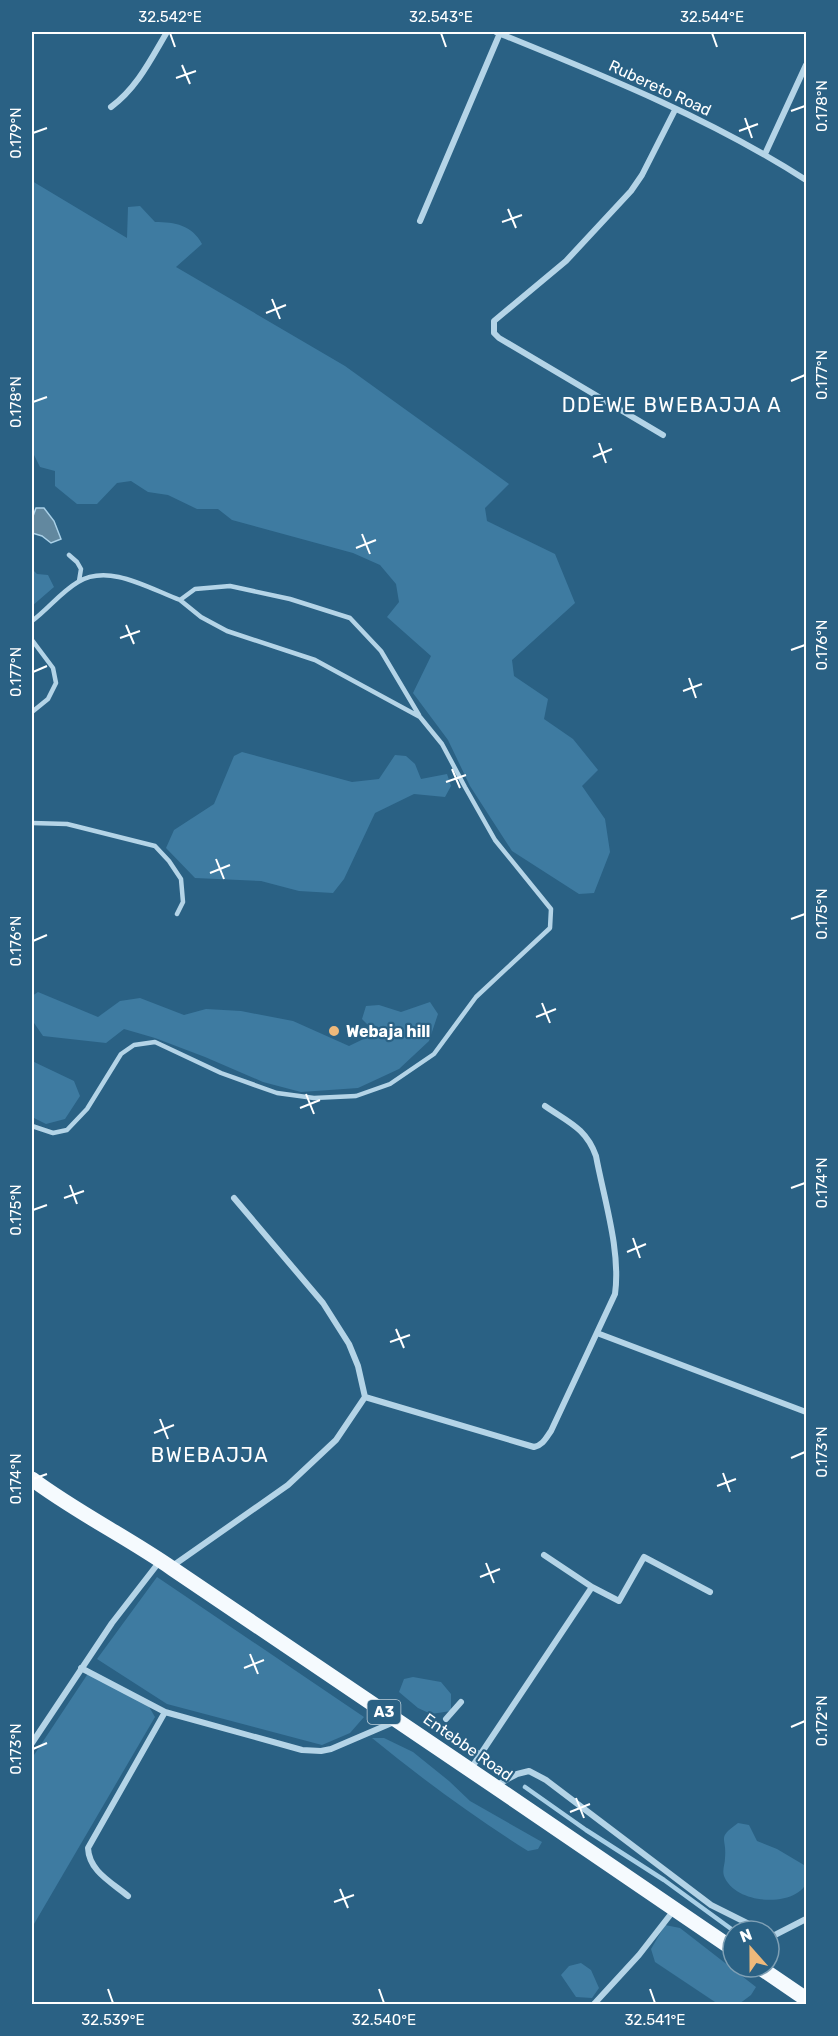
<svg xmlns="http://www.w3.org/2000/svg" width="838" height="2036" font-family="Rubik,sans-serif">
	<rect width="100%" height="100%" fill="#2a6184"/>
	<path fill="#3e7ba1" d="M32 181 127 238 128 207 140 206 155 222C175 222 192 225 202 244L176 267 345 366 509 484 485 508 487 521 555 554 575 603 512 660 514 676 548 699 544 719 573 739 598 770 582 786 605 819 610 852 594 893 579 894 512 851 470 786 448 740 413 693 431 656 387 617 399 602 396 584 380 565 353 553 232 520 218 509H197L168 495 148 492 131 481 117 483 97 504H77L55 486V471L40 467 32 451Z
		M32 569 37 574 48 575 54 587 32 606Z
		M242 752 352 782 379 779 395 755 406 756 415 764 421 779 447 774 451 786 445 797 414 794 375 813 344 879 333 893 299 891 261 881 195 878 166 848 174 830 214 804 234 756Z
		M38 992 98 1017 120 1001 140 998 184 1015 206 1009 241 1011 293 1021 349 1046 376 1033 362 1019 366 1006 379 1005 401 1012 430 1002 438 1014 429 1041 399 1069 358 1088 301 1092 263 1082 205 1057 155 1038 124 1029 106 1043 43 1036 32 1020V996Z
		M32 1061 74 1081 80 1096 65 1119 46 1124 32 1117Z
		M157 1577 364 1717 350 1733 322 1745 167 1704 97 1659Z
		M89 1672 148 1705 155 1717 34 1924 32 1922V1758Z
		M413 1677 441 1682 451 1694V1711L431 1714 418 1708 399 1692 404 1679Z
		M372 1738H384L413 1752 449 1781 470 1801 542 1842 538 1849 528 1851C474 1817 422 1779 372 1738Z
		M738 1823 749 1825 757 1841 777 1849 804 1865C825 1905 739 1913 724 1876 722 1870 725 1864 725 1858 727 1836 716 1839 738 1823Z
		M665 1925 680 1928 756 1987 751 1995 739 2004H718L655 1962 651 1949Z
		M581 1963 591 1970 599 1988 592 1998 576 1997 561 1975 569 1966Z"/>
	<path fill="#62889f" stroke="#a9d0e7" stroke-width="1.5" d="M36 508H44L54 521 61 539 51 543 42 536 32 533V519Z"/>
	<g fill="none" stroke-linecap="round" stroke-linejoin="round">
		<path stroke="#a9d0e7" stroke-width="4.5" d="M455 1740 479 1753 501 1770
			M525 1787 586 1830 664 1880 734 1931"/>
		<path stroke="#b4d4e7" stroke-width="4.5" d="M69 555 77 562 81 569 79 581
			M32 621C48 609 61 592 78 582 109 563 150 589 180 600L195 589 230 586 290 599 350 618 381 651 419 715
			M32 640 53 668 56 683 48 699 32 712
			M32 823 67 824 155 846 169 861 181 879 183 902 177 914
			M32 1126 53 1133 67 1130 87 1109 121 1054 134 1045 155 1042 221 1073 277 1093 314 1098 356 1096 390 1084 434 1054 476 997 550 928 551 909 495 840 465 787 442 744 420 717 315 660 227 631 201 617 180 600"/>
		<path stroke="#b4d4e7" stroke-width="6" d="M496 32C602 75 710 118 806 180
			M111 107C137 88 151 59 167 32
			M765 154 806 65
			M420 221 500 33
			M663 435 499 338 494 333V321L566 261 631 191 642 175 675 110
			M234 1198 323 1303 349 1344 358 1366 365 1397
			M597 1333 806 1412
			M171 1567 288 1485 336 1440 365 1397 534 1447C543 1445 546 1438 551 1431L615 1294C621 1251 604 1199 596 1156 586 1128 568 1122 545 1106
			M592 1587 619 1601 644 1557 710 1592
			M81 1668 165 1712 302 1750 321 1751 331 1749 394 1722
			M446 1719 461 1702
			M32 1743 112 1623 160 1561
			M470 1770 592 1587 544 1555
			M497 1785 517 1774 529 1771 546 1780 711 1905 749 1924 758 1931
			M128 1896C111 1882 89 1871 88 1848L165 1712
			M769 1938 806 1919
			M594 2004 639 1955 674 1910"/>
		<path stroke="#f5fafe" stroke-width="15" d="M32 1479C76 1512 127 1537 173 1569 360 1696 547 1821 733 1949
			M759 1967 806 1999"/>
	</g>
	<path fill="none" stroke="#fff" stroke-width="2" d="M170 33 175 47M441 33 446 47M712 33 717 47M182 65 190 84M176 78 196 71M791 111 805 106M745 118 752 138M739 131 758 124M33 133 47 128M508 209 516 228M502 222 522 215M272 299 280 319M266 313 286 305M791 381 805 375M33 402 47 397M599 443 606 463M593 457 612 449M362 534 370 554M356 548 376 540M126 625 134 644M120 638 140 631M791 650 805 645M33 672 47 666M689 678 696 698M683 691 702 684M452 769 460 788M446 782 466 775M216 859 224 879M210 873 230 865M791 919 805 914M33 941 47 935M542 1003 550 1023M536 1017 556 1009M306 1094 314 1114M300 1108 320 1100M70 1185 77 1204M791 1188 805 1183M64 1198 84 1191M33 1210 47 1205M633 1238 640 1258M627 1252 646 1244M396 1329 404 1348M390 1342 410 1335M160 1419 168 1439M154 1433 174 1425M791 1458 805 1452M723 1473 730 1492M33 1479 47 1474M717 1486 736 1479M486 1563 494 1583M480 1577 500 1569M250 1654 258 1674M244 1668 264 1660M791 1727 805 1721M33 1749 47 1743M576 1798 584 1818M570 1812 590 1804M340 1889 348 1908M334 1902 354 1895M108 1989 113 2003M379 1989 384 2003M650 1989 655 2003"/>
	<circle fill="#eeb97b" stroke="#2a6184" stroke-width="2" cx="334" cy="1031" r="6"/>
	<g text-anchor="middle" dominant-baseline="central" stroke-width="4.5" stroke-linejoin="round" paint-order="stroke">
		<rect fill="#2a6184" stroke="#bfd0da" stroke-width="1.5" x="367.5" y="1700" width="33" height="24" rx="4.5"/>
		<g font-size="15" font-weight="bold" fill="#fff">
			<text x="384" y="1712">A3</text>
		</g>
		<g font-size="16" fill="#fff" stroke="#2a6184">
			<text transform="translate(660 88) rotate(25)">Rubereto Road</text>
			<text transform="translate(468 1747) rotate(35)">Entebbe Road</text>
		</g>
		<g font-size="16" font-weight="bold" fill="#fff" stroke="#2a6184" text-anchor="start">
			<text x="346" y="1031">Webaja hill</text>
		</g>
		<g font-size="20" letter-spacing="1.5" fill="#fff" stroke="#2a6184">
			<text x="672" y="405">DDEWE BWEBAJJA A</text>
			<text x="210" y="1455">BWEBAJJA</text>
		</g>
	</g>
	<rect width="838" height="2036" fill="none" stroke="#2a6184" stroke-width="66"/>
	<g transform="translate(751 1949) rotate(339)"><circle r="28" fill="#2a6184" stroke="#7fa0b5" stroke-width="1.5"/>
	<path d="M0-4.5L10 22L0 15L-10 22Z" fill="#eeb97b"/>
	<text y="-9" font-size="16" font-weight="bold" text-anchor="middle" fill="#ffffff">N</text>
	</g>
	<rect x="33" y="33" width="772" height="1970" fill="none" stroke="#fff" stroke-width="2"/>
	<g font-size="15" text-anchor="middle" fill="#fff">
		<text x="170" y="22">32.542°E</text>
		<text x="441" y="22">32.543°E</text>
		<text x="712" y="22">32.544°E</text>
		<text transform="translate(822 106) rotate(-90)" y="5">0.178°N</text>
		<text transform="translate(16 133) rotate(-90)" y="5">0.179°N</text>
		<text transform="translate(822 375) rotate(-90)" y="5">0.177°N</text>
		<text transform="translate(16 402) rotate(-90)" y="5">0.178°N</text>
		<text transform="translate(822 645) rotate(-90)" y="5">0.176°N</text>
		<text transform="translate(16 672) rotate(-90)" y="5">0.177°N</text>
		<text transform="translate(822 914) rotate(-90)" y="5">0.175°N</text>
		<text transform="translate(16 941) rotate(-90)" y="5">0.176°N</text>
		<text transform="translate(822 1183) rotate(-90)" y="5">0.174°N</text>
		<text transform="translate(16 1210) rotate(-90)" y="5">0.175°N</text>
		<text transform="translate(822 1452) rotate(-90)" y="5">0.173°N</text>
		<text transform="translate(16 1479) rotate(-90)" y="5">0.174°N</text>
		<text transform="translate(822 1721) rotate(-90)" y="5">0.172°N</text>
		<text transform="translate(16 1749) rotate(-90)" y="5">0.173°N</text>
		<text x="113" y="2025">32.539°E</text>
		<text x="384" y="2025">32.540°E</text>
		<text x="655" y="2025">32.541°E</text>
	</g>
</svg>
